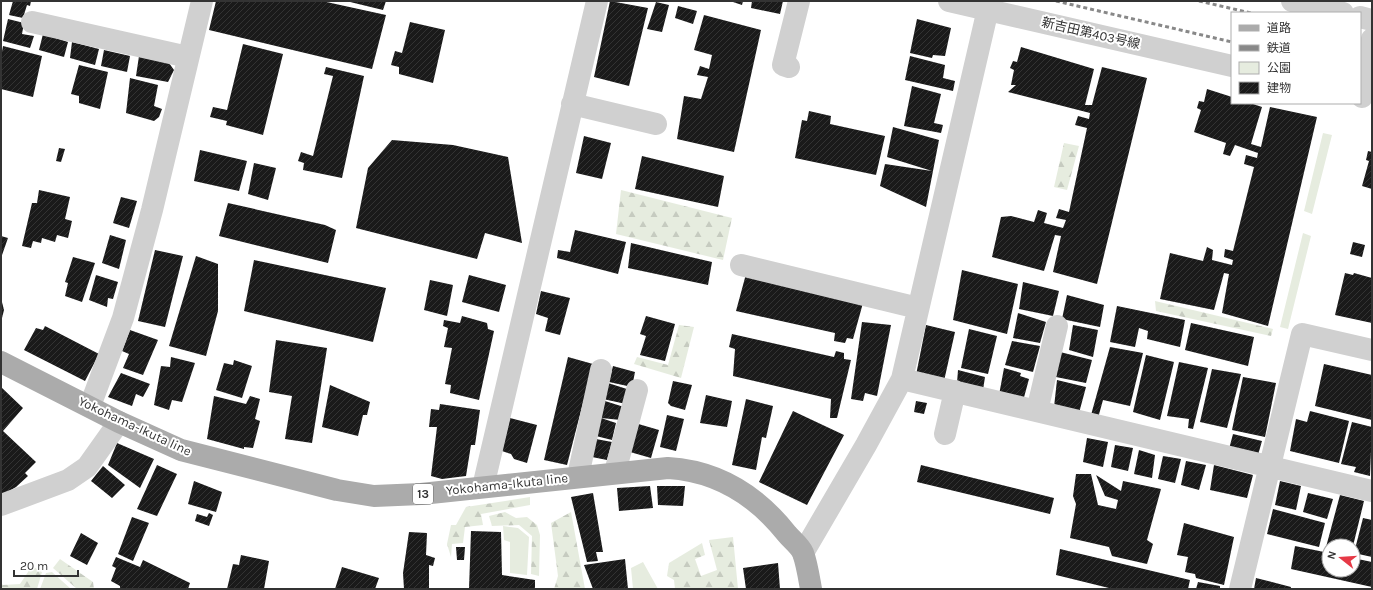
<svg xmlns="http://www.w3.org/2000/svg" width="1373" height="590" font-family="Karla,'Noto Sans JP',sans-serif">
	<defs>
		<pattern id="forest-firs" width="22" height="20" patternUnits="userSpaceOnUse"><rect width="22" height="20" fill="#e6ecdf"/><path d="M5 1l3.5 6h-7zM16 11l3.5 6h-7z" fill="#c6cbc0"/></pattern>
		<pattern id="building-hatch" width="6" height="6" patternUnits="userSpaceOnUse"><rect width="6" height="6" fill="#1a1a1a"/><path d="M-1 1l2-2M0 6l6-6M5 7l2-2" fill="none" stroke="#333"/></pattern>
	</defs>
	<rect width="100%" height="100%" fill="#fff"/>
	<path fill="#e6ecdf" d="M1323 133 1332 135 1312 214 1304 211Z
		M1303 233 1311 236 1288 329 1280 327Z
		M503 526 518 528 529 537 527 575 510 573V542L504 540Z
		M643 562 658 589H633L631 568Z
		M52 572 71 589H40L46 573Z"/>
	<path fill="url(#forest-firs)" d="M1064 143 1079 146 1067 190 1054 187Z
		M621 190 732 218 723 260 616 234Z
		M1155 301 1273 329 1271 336 1156 311Z
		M679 325 694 327 681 378 634 364 637 357 668 365Z
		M530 497V505L481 514 483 525 465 527 463 543 452 544 451 557 447 544 451 525H456L466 507Z
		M505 512 516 518 527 517 537 525 540 535 539 576 531 574 532 536 519 525 492 526 489 516Z
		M571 512 585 589H554L558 576 551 523Z
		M733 537 738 589H675L674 580 667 576 669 563 702 543 705 555 695 559 701 576 717 570 709 540Z
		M60 559 93 582 94 589H77L53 568Z
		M32 566 42 572 37 589H1V583L3 585 20 584Z"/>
	<path fill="url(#building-hatch)" d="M13 1H31L30 6 27 5 23 18 9 15Z
		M216 1H322L386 15 372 69 209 30Z
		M346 1H386L383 10Z
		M610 1 648 8 629 86 594 77Z
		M730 1H743L742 5Z
		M752 1H783L780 14 751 8Z
		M656 2 669 5 662 32 647 29Z
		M678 6 697 11 693 24 675 18Z
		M704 15 761 30 734 152 677 139 684 96 701 99 708 77 697 75 700 66 709 69 712 55 694 50Z
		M8 19 24 23 22 34 34 36 30 48 3 41Z
		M917 19 951 28 945 56 933 55 932 58 910 53Z
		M410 22 445 30 433 83 399 74V67L391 65 395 51 402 53Z
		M43 34 68 42 64 57 39 50Z
		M72 42 99 49 95 65 70 58Z
		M243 44 283 54 263 135 226 125 227 121 210 117 213 107 227 110Z
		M3 46 42 56 33 97 1 89V57Z
		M1021 47 1094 69 1085 105H1092L1102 67 1147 78 1097 284 1053 272 1061 236 1055 235 1044 271 992 257 1001 217 1011 216 1034 222 1038 210 1047 213 1044 223 1063 228 1066 220 1056 218 1059 209 1069 212 1087 128 1075 125 1078 116 1089 119 1090 113 1008 92 1016 85H1011L1014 70 1010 68 1013 61 1017 62Z
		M104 50 130 56 127 72 101 66Z
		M139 56 169 63 174 70 168 82 136 76Z
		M910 56 945 65 943 78 955 81 953 91 905 80Z
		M79 65 108 72 100 109 79 103V96L71 94Z
		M326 67 364 76 342 178 303 170 304 163 298 161 301 152 313 156 333 76 324 74Z
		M130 78 158 85 154 106 162 109 159 117 154 121 126 113Z
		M912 86 941 94 934 123 943 125 941 133 904 126Z
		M1207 89 1232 97V103H1250L1262 107 1251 144 1261 147 1270 107 1317 117 1268 326 1222 313 1229 274 1224 273 1214 310 1160 299 1170 253 1203 261 1207 247 1213 250 1212 260 1232 265 1233 260 1224 257 1225 249 1233 251 1254 167 1244 164 1246 155 1257 158 1258 153 1235 145 1230 156 1223 154 1226 143 1194 132 1201 110 1197 108 1199 101 1204 102Z
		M809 111 831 116 830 124 885 136 876 175 795 158 802 120 807 121Z
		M893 127 939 140 926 207 880 186 885 164 932 171 887 157Z
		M584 136 611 143 602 179 576 173Z
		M392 140 453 145 508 157 522 243 485 233 477 259 356 228 368 168Z
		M59 148 65 149 61 162 56 161Z
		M200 150 247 161 239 191 194 181Z
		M1368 151 1372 152V189L1362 186 1369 161 1366 160Z
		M642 156 724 176 718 207 635 189Z
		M254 163 276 168 268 200 248 194Z
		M39 190 70 197 65 219 72 221 68 238 57 235 55 242 42 238 41 243 33 241 31 248 22 246 32 203H37Z
		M121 197 137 201 129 228 113 223Z
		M228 203 325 225 336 230 328 263 219 236Z
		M575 230 626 242 618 274 557 258 558 250 570 252Z
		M110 235 126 240 119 269 102 263Z
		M1 236 8 238 1 258Z
		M1353 242 1365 245 1362 257 1350 254Z
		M631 243 712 262 708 285 628 268Z
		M155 250 183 256 165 327 138 321Z
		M196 256 218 264V311L206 356 169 346Z
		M73 257 95 263 82 302 65 296 68 283 65 282Z
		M254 260 386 288 373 342 244 311Z
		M962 270 1018 284 1007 334 953 320Z
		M1345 273 1353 275 1354 273 1372 278V323L1335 315Z
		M746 274 863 303 853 339 847 338 845 343 834 341 835 333 736 311Z
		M96 275 118 282 113 299 108 298 107 307 89 300Z
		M469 275 506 285 499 312 462 302Z
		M430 280 453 285 447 316 424 310Z
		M1023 282 1059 291 1053 316 1019 309Z
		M541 291 570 298 560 335 545 331 548 318 536 314Z
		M1067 295 1104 305 1100 327 1062 319Z
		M1 298 4 310 2 318H1Z
		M1117 306 1185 320 1180 347 1147 339 1148 331 1139 328 1135 347 1110 342Z
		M1018 313 1046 322 1040 343 1013 338Z
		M462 316 487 323 488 329 494 331 479 400 450 393 451 385 445 384 452 348 444 347 448 328 443 326 444 320 460 323Z
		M646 316 675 324 665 361 640 355 646 336 640 334Z
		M862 322 891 325 877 396 865 393 863 401 851 399Z
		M1191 323 1254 337 1248 366 1185 350Z
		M926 325 955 332 944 381 916 375Z
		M1073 325 1098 330 1093 357 1069 350Z
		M45 326 99 354 85 381 24 350 36 328 43 330Z
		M969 329 997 336 988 374 961 368Z
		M130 330 158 340 143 375 123 368 129 354 122 351Z
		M732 334 834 357 836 351 844 353V359L851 360 837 418H830L831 399 733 376 735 349 729 347Z
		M276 340 327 348 312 443 285 439 292 396 269 392Z
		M1012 341 1040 346 1033 372 1005 365Z
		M1110 347 1143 353 1130 406 1103 400 1098 418 1091 415Z
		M1060 352 1092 360 1086 383 1056 377Z
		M1146 355 1174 362 1160 420 1133 412Z
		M171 357 195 363 182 402 172 400 169 410 154 405 161 366 170 367Z
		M568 357 593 364 567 465 544 460Z
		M234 360 252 366 242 398 216 390 224 363 233 365Z
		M1179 362 1208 368 1193 429 1188 428 1189 419 1167 416Z
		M1324 364 1372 375V420L1315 406Z
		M613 366 635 372 632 387 609 382Z
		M1004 368 1021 373 1020 376 1029 379 1023 401 999 395Z
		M1212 369 1241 374 1227 428 1200 422Z
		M958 370 985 377 983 390 957 383Z
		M121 373 150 384 143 397 136 394 132 406 108 397Z
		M1243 377 1276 383 1265 437 1232 430Z
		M1057 380 1086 387 1079 413 1054 407Z
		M673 381 692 385 685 410 671 406 668 403Z
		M608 383 630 390 626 404 603 399Z
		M330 385 370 402 367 415H363L358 436 322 427Z
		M1 387 23 408 3 431 36 462 25 473 28 476 16 487 1 496Z
		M706 395 732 401 727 427 700 423Z
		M214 396 246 404 250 396 260 399 255 419 260 421 253 448 244 447V449L207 439Z
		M746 399 773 406 766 438 762 437 756 470 732 465Z
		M605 401 624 407 621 420 601 418Z
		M916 401 927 403 924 414 914 412Z
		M440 404 480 410 475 445H471L466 476 442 479 431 476 437 427H429L431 409 439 410Z
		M793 411 844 435 807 505 759 482Z
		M1310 411 1349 421 1339 463 1290 451 1296 419 1307 422Z
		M667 415 684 419 676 451 660 447Z
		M510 418 537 425 527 463 514 459 511 454 502 451Z
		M601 418 616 423 612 440 596 436Z
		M1352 422 1372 427 1370 476 1354 472 1356 467 1341 464Z
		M635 423 659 430 651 458 630 452Z
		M1233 434 1262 441 1258 455 1229 449Z
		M1087 438 1108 442 1103 467 1083 462Z
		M596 439 612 442 607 460 592 457Z
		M117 443 154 459 140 488 108 465Z
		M1115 445 1133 448 1128 471 1111 467Z
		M1139 450 1155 455 1152 478 1134 474Z
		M1163 456 1181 459 1175 483 1158 479Z
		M1186 461 1206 465 1199 490 1181 485Z
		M157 465 177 474 157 516 137 509Z
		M921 465 1054 498 1050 514 917 482Z
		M1214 465 1253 475 1247 498 1210 490Z
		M103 466 125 485 112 498 91 481Z
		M1076 474H1091L1098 505 1116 509 1118 500 1105 496 1096 475 1121 491 1123 481 1161 489 1147 540 1153 544 1147 564 1112 556 1109 547 1070 538 1076 504 1073 496Z
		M194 481 222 492 216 512 188 504Z
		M1280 481 1301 486 1296 510 1275 505Z
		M650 486 653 508 619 511 617 488Z
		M657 486H685L683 506 658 505Z
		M593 493 603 552H596L598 561 587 562 571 497Z
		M1308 493 1333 499 1327 519 1303 512Z
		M1340 495 1364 501 1353 546 1326 547Z
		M1273 509 1325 523 1319 547 1267 534Z
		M209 513 213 515 209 526 195 521 197 514 207 517Z
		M132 517 149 523 133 561 118 554Z
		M1363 518 1372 520V557L1354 553Z
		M1184 523 1234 537 1224 585 1196 578 1195 574 1185 572 1188 557 1177 555Z
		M471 531 501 532 502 575 535 580V589H469Z
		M409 532 427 533 426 555 435 558 433 566 429 565V589H404L403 573Z
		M81 533 98 543 87 565 70 556Z
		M1295 546 1329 553V570H1353V558L1372 562V587L1291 569Z
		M456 547H465L464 560H457Z
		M1060 549 1190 580 1188 589H1113L1056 575Z
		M241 555 269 561 264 589H227L233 564 239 565Z
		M116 557 140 567 143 560 190 583 188 589H120V586L111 581 116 568 112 566Z
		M625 559 628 589H593L584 565Z
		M778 563 780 589H746L743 568Z
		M342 567 379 578 375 589H335Z
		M1256 578 1291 587V589H1254Z
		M1198 582 1220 586V589H1196Z"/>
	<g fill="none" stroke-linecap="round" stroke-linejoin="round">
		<path stroke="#d0d0d0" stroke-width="22" d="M949 1 1232 66
			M1292 1 1343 13
			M1360 17 1372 20
			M32 22 188 57
			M789 67 783 65 799 1
			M1362 97 1372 39
			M572 104 656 124
			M741 265 918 308
			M902 379 1372 491
			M90 406 123 318 152 210 202 1
			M1037 411 1057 326
			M945 434 955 391
			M615 472 637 390
			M578 476 601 370
			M483 487 597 1
			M1 505 68 480 87 467 119 422
			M803 553 866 445 902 379 988 9
			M1240 589 1302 334 1372 350"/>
		<path stroke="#ababab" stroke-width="22" d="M1 362 119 422 181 450 337 490 374 496 421 494 668 468C718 471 757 496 787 534 792 540 800 546 803 553 807 564 809 578 811 589"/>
		<path stroke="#888" stroke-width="3" stroke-dasharray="4 3" stroke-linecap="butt" d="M1056 1 1232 42
			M1199 1 1251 13"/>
	</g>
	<g text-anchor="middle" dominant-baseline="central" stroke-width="4" stroke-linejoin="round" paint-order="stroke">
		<rect fill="#fff" stroke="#707070" stroke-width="1" x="413" y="484" width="20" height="20" rx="3"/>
		<g font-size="12" font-weight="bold" fill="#333">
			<text x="423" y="494">13</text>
		</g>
		<g font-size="13" fill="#333" stroke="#fff">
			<text transform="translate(1091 33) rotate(13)">新吉田第403号線</text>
			<text transform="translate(135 426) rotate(25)">Yokohama-Ikuta line</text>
			<text transform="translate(507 484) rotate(-6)">Yokohama-Ikuta line</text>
		</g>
	</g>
	<rect width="1373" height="590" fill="none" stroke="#333333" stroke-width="4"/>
	<rect x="1231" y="12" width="130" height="92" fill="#ffffff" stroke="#adadad"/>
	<rect x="1239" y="25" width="20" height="6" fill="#ababab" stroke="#adadad"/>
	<text x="1267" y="32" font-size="12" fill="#333333">道路</text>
	<rect x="1239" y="45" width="20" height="6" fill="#888888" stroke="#adadad"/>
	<text x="1267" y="52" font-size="12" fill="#333333">鉄道</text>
	<rect x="1239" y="62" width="20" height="12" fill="#e6ecdf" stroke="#adadad"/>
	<text x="1267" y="72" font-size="12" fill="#333333">公園</text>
	<rect x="1239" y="82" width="20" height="12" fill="url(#building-hatch)" stroke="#adadad"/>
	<text x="1267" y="92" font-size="12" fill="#333333">建物</text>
	<g transform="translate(1341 558) rotate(287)"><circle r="19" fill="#ffffff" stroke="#adadad"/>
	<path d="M0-3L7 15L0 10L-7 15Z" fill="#e63946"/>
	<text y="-6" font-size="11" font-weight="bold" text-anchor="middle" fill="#333333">N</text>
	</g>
	<path d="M14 570v6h64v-6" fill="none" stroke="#333333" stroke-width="2"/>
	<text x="20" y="570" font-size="12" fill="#333333" stroke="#ffffff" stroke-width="3" paint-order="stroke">20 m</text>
</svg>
